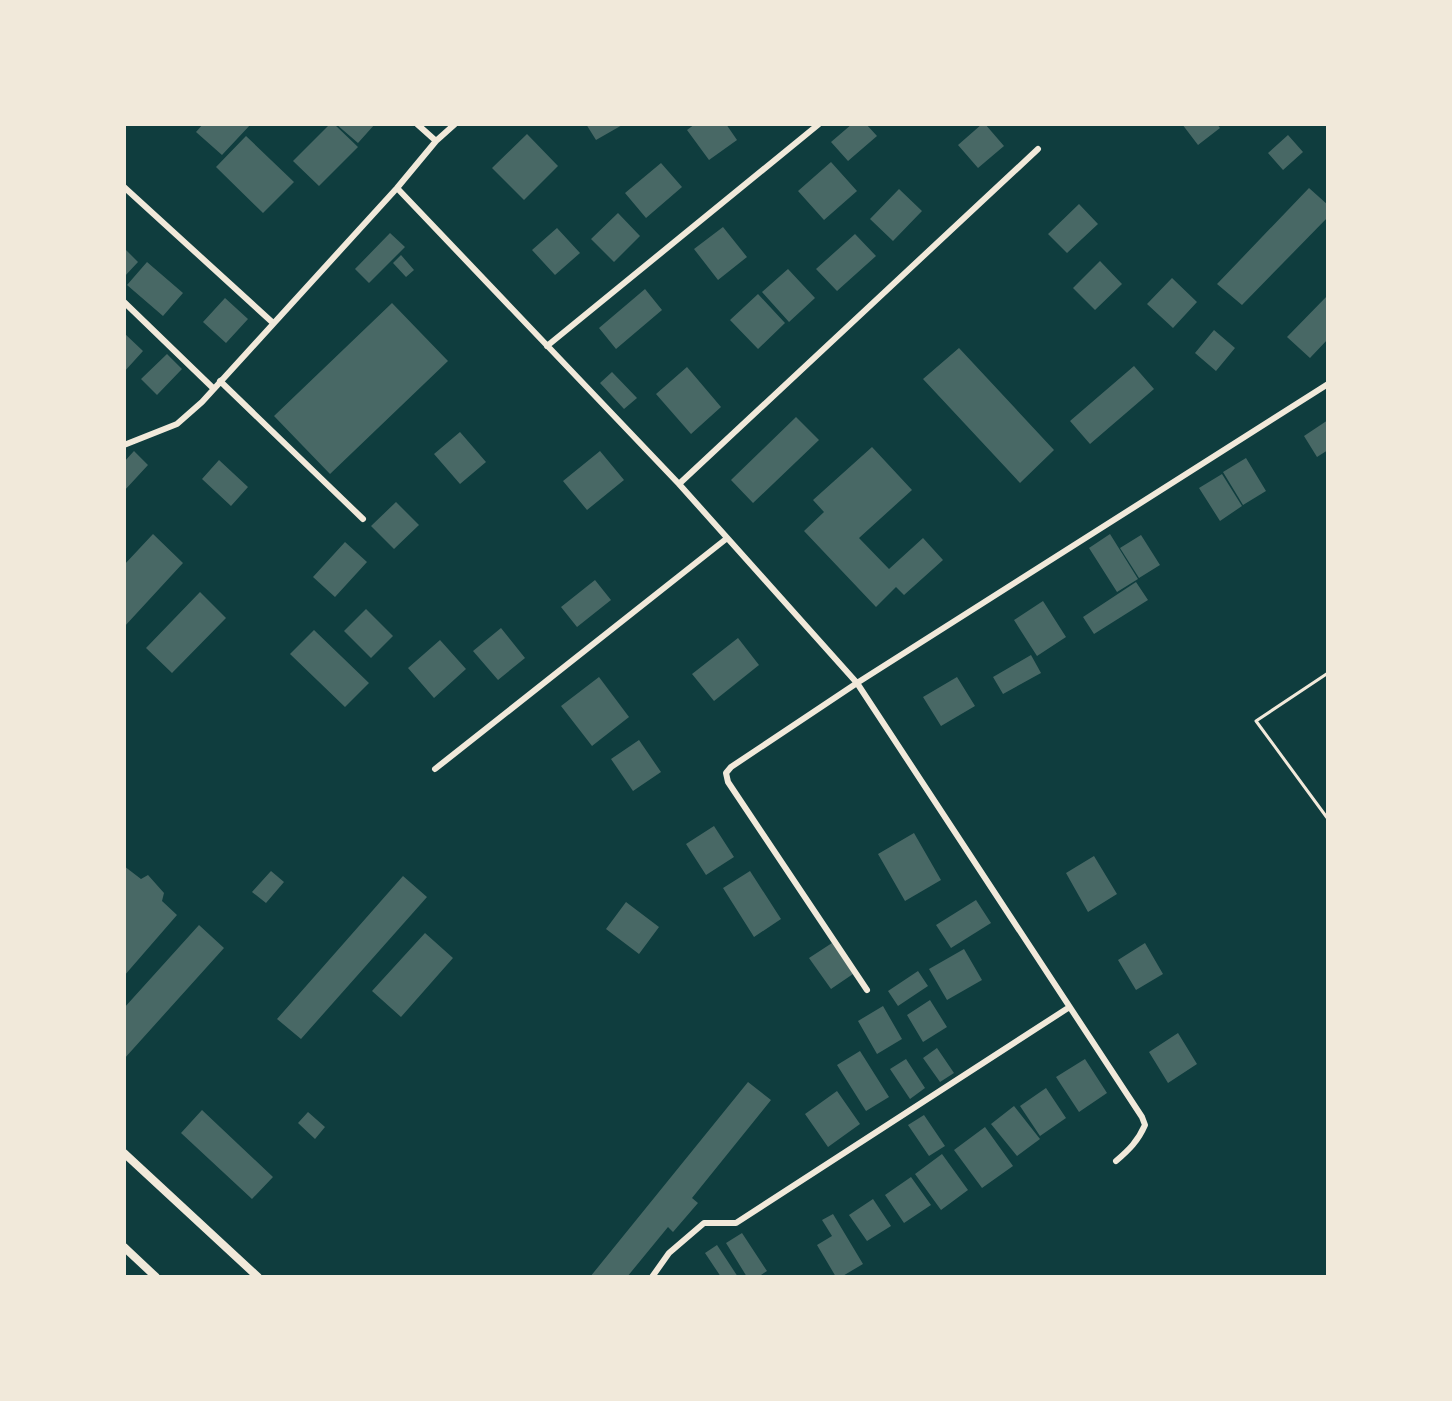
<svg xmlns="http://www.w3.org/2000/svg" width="1452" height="1401" font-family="Mulish,sans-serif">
	<rect width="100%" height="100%" fill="#0f3d3e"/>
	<path fill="#486865" d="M203 124H251L222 155 196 132Z
		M330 124H334L358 147 319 186 293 161Z
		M336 124H375L358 143Z
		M586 124H624L596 140Z
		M695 124H726L737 140 709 160 687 130Z
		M852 124H866L877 136 848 161 831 142Z
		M982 124H985L1004 146 978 168 958 145Z
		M1182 124H1217L1220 128 1198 145Z
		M527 134 558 166 524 200 492 168Z
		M1288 135 1303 152 1283 170 1268 153Z
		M246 136 294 182 263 213 216 167Z
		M831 162 857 191 824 220 798 191Z
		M661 163 682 187 646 218 625 193Z
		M1309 188 1328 205V217L1242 305 1217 284Z
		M899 189 922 211 893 241 870 219Z
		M1079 204 1098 224 1067 253 1048 234Z
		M618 213 640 236 614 262 591 239Z
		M723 227 747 257 718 280 694 249Z
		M557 228 580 253 555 275 532 250Z
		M390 233 405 247 369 283 355 269Z
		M855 234 876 256 837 291 816 269Z
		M124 248 138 262 124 277Z
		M401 255 414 270 406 277 393 263Z
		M1100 261 1122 284 1095 310 1073 288Z
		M147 262 183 293 163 316 127 285Z
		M788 269 815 298 789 322 762 292Z
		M1172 278 1197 302 1173 328 1147 304Z
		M645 289 662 310 616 349 599 328Z
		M758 294 785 323 758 349 730 320Z
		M1328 295V339L1310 358 1287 337Z
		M225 298 248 319 226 343 203 322Z
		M392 303 448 361 330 474 274 416Z
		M1214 330 1235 348 1216 371 1195 353Z
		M124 333 143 351 124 372Z
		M959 348 1054 450 1020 483 923 379Z
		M167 354 182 369 157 395 141 379Z
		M1134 366 1154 389 1090 444 1070 421Z
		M687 367 721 407 691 434 656 394Z
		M612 372 637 398 624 409 600 383Z
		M796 417 819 440 753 503 731 480Z
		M1328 420V450L1317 457 1304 436Z
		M460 432 486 462 460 484 434 454Z
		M872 447 912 490 859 538 889 569 923 538 943 560 904 595 896 587 876 607 804 531 824 512 813 500Z
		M134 451 148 465 124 491V462Z
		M600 451 624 480 587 510 563 481Z
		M1246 458 1266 491 1243 505 1223 472Z
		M219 460 248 487 231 506 202 479Z
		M1222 474 1242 506 1220 521 1199 488Z
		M396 502 419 525 394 549 371 526Z
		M153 534 183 563 124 627V565Z
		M1110 534 1138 579 1117 592 1089 548Z
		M1141 535 1160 565 1139 578 1120 548Z
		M345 542 367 562 335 597 313 577Z
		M595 580 611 600 577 627 561 607Z
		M1136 582 1148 600 1094 634 1083 617Z
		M200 592 226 618 172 673 146 648Z
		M1043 601 1066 637 1037 656 1014 620Z
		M366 609 393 636 371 658 344 631Z
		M501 628 525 658 498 680 473 651Z
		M314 630 369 683 345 707 290 654Z
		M738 638 759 665 714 701 692 674Z
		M440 640 466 669 434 698 408 668Z
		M1031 655 1041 673 1003 694 993 677Z
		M599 677 629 717 592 746 561 706Z
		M957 677 975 706 941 726 923 697Z
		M639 740 661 772 633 791 611 759Z
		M714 826 734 857 706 875 686 844Z
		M914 833 941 880 905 901 878 854Z
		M1094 856 1117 894 1088 912 1066 873Z
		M124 866 141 879 148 875 164 893 162 901 177 915 124 976Z
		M271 871 284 882 266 903 252 892Z
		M750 871 781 919 754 937 723 888Z
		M403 876 427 897 301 1039 277 1019Z
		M976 900 991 923 951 948 936 925Z
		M626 902 659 927 639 954 606 929Z
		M199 925 224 948 124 1059V1008Z
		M425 933 453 958 401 1017 372 991Z
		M832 943 853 974 831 989 809 958Z
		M1145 943 1163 974 1136 990 1118 960Z
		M964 949 982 980 947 1000 929 969Z
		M918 971 928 986 898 1006 888 991Z
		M930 1000 947 1027 923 1042 907 1015Z
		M883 1006 902 1039 877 1054 858 1021Z
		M1178 1033 1197 1064 1168 1083 1149 1052Z
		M937 1048 954 1073 940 1082 923 1058Z
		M860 1051 889 1097 866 1111 837 1065Z
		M906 1059 925 1088 910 1099 890 1069Z
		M1085 1059 1107 1093 1079 1112 1056 1077Z
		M748 1082 771 1100 692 1198 698 1203 673 1232 668 1227 627 1277H590Z
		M1046 1088 1066 1118 1040 1136 1020 1106Z
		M837 1091 860 1124 828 1147 805 1114Z
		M1014 1106 1040 1139 1017 1156 991 1124Z
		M202 1110 273 1177 252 1199 181 1133Z
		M308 1112 325 1127 315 1139 298 1123Z
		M924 1115 945 1146 929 1156 908 1125Z
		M985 1127 1013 1166 982 1188 954 1150Z
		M942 1154 968 1190 941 1210 915 1174Z
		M911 1177 931 1205 904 1223 885 1195Z
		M873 1199 891 1226 867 1241 849 1215Z
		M833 1214 863 1264 841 1277H836L817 1245 832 1236 822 1220Z
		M742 1233 767 1271 758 1277H747L726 1243Z
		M717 1245 738 1277H721L705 1253Z"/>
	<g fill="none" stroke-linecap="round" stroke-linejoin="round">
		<path stroke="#f1e9da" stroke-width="3" d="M1328 673 1256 721 1328 819"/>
		<path stroke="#f1e9da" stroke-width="6" d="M417 124 436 141
			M124 187 272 322
			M397 188 679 484 857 683 1142 1117 1145 1125C1138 1141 1129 1150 1116 1161
			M124 302 214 389
			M547 346 819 124
			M220 381 363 519
			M124 445 177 424 202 402 397 188 436 141 455 124
			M679 484 1038 149
			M435 769 726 539
			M867 990 728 782 726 773 731 767 857 683 1328 384
			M652 1277 669 1253 704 1223H736L1068 1008"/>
		<path stroke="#f1e9da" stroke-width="8" d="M124 1153 258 1277
			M124 1247 156 1277"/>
	</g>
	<rect width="1452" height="1401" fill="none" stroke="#f1e9da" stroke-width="252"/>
</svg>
